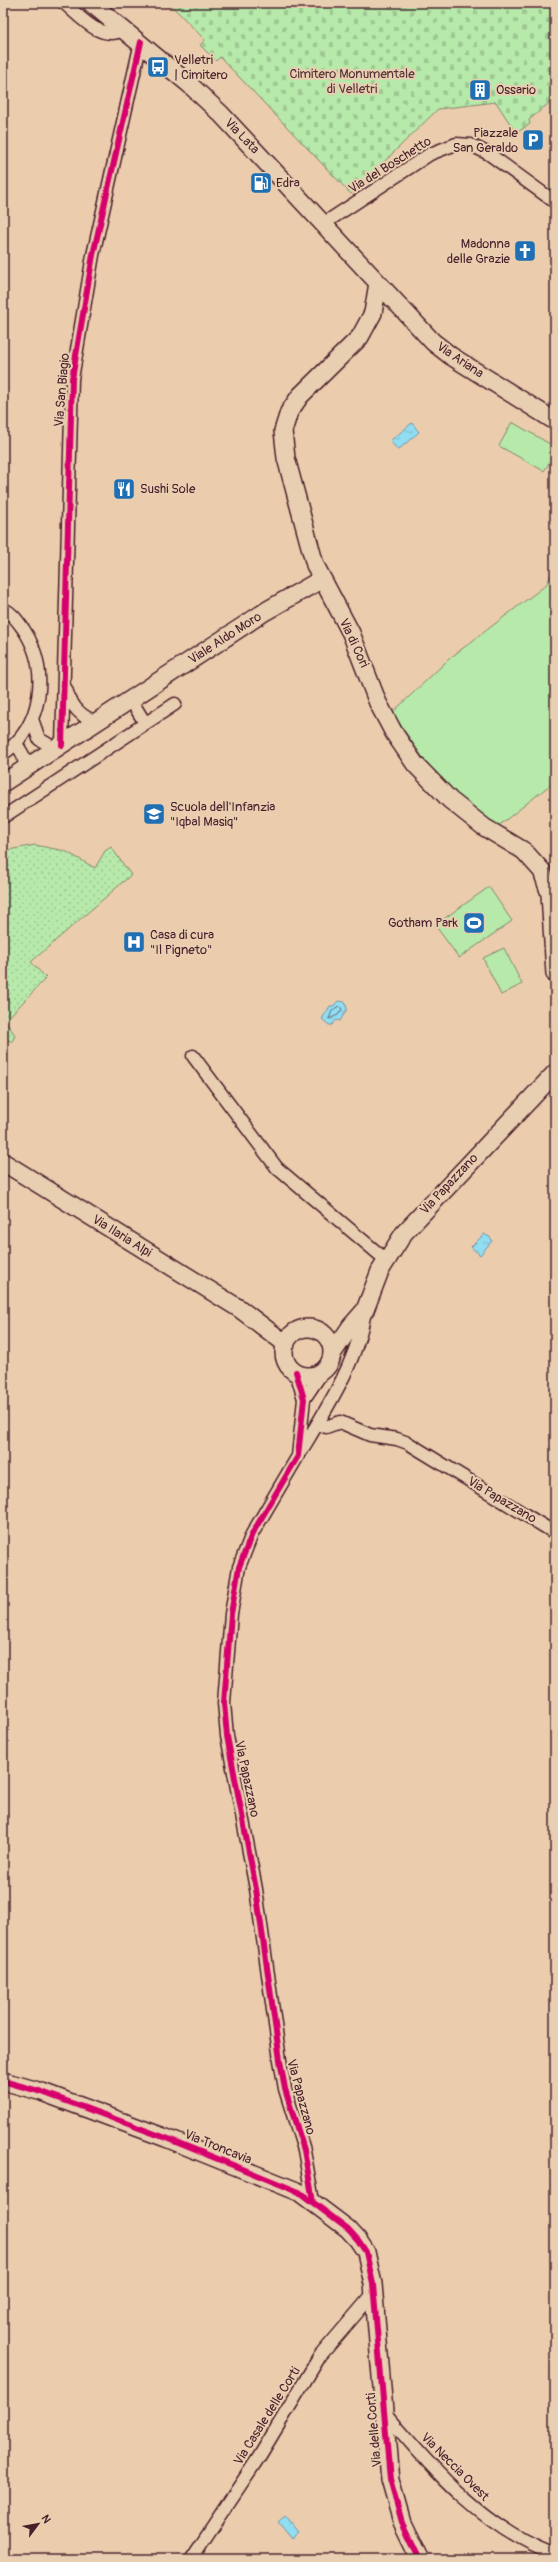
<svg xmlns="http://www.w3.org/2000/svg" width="558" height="2562" font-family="Pangolin,sans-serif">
	<defs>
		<pattern id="cemetery-stones" width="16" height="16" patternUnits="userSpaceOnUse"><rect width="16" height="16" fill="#b6e9aa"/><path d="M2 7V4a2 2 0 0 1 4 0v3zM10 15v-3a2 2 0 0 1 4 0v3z" fill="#9ec792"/></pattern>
		<pattern id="park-dots" width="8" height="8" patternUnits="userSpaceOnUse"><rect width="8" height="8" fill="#b6e9aa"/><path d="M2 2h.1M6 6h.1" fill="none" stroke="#9ec792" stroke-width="1.8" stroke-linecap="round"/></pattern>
		<pattern id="water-ripples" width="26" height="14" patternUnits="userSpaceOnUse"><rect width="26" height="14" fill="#91ddf1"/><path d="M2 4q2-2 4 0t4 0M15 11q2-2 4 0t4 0" fill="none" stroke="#7fbdcf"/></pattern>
	</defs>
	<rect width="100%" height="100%" fill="#ebcdae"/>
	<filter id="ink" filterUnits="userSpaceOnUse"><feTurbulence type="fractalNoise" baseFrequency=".025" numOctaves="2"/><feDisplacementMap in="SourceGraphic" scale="8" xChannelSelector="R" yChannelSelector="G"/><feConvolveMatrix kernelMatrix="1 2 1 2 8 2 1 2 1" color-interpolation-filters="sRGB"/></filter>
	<g filter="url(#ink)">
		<path fill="#b6e9aa" stroke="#80846a" d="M512 422 555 447V453L544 471 499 446Z
			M555 568V781L497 827 461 803 438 779 392 713 450 658 546 585Z
			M489 887 512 921 459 958 435 925Z
			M504 948 522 984 501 995 483 958Z"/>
		<path fill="url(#cemetery-stones)" stroke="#80846a" d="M169 3H555V98L529 120 530 124 516 133 496 102 438 109 351 194 220 57 216 61 200 45 205 40Z"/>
		<path fill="url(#park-dots)" stroke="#80846a" d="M35 845 65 851 95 868 105 851 111 847 131 875 31 962 46 978 5 1021 15 1035 12 1042 3 1037V851Z"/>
		<path fill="url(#water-ripples)" stroke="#7591a2" d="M412 423 419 432 398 450 390 441Z
			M338 1001 345 1002 347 1009 340 1021 337 1020 332 1025H329L322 1019 330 1006H333Z
			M484 1234 491 1238 492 1241 480 1255 471 1247Z
			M285 2516 299 2533 292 2539 278 2522Z"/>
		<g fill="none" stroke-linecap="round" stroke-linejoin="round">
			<path stroke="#666b7a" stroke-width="1" d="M339 1006 342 1009 338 1015 329 1019 332 1011Z"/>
			<g stroke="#4a1f2b" stroke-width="15">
				<path id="street" d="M64 3C80 16 101 43 124 29
					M323 224 430 154 456 144 471 145 489 154 555 202
					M3 609C12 612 19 623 24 630 50 670 43 726 3 754
					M66 689C71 706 81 718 98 722
					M131 700 145 723
					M32 719 39 739 56 749
					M16 743 23 755 26 769
					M62 745 72 379 93 255 141 42
					M3 817 175 704
					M193 1056 277 1168 386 1260
					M296 1372 304 1399 298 1456 252 1534 239 1567 231 1614 224 1703 227 1736 256 1889 280 2060 285 2089 304 2150 313 2201
					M304 1399 323 1371
					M318 1424 326 1427 340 1422 370 1435 397 1439 408 1443 555 1533
					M301 1451C327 1408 358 1361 365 1310
					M384 2412C434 2470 481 2527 555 2555
					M191 2559 259 2457 320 2356 373 2294"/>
			</g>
			<g stroke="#4a1f2b" stroke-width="20">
				<path id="secondary" d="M91 3 189 84 221 114 433 342 451 356 555 421
					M378 283 373 313 360 337 300 396 289 412 283 431 286 458 315 565 351 633 378 703 394 733 415 764 450 800 484 827 524 851 542 871 550 894 555 974
					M3 783 266 611 322 579
					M3 1162 240 1309 286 1344
					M284 1352a24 24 0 1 1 48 0a24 24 0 1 1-48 0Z
					M332 1354 351 1326 365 1310 380 1271 404 1233 555 1073
					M3 2081 42 2092 166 2138 299 2192 348 2229 358 2240 366 2252 373 2284 390 2480 402 2522 420 2559"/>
			</g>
			<use href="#street" stroke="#e9cfb1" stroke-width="12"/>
			<use href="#secondary" stroke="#e9cfb1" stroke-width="17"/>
			<g stroke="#e9cfb1" stroke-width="8">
				<path id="cycleway" d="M62 745 72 379 93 255 141 42
					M296 1372 304 1399 298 1456 252 1534 239 1567 231 1614 224 1703 227 1736 256 1889 280 2060 285 2089 304 2150 313 2201
					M3 2081 42 2092 166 2138 299 2192 348 2229 358 2240 366 2252 373 2284 390 2480 402 2522 420 2559"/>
			</g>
			<use href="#cycleway" stroke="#d6006c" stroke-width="6"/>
		</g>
	</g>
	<defs>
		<g id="bus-square" transform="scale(1.15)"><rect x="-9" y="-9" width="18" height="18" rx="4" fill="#1f6fb2" stroke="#e9cfb1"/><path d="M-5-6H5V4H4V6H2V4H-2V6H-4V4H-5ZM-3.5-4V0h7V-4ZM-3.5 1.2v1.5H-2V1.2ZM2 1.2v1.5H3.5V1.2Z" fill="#fff"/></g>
		<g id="building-square" transform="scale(1.15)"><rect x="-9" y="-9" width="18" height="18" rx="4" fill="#1f6fb2" stroke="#e9cfb1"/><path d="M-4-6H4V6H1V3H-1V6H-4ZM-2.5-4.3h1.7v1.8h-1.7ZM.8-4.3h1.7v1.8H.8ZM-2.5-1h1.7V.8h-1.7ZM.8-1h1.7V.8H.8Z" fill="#fff"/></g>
		<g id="parking-square" transform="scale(1.15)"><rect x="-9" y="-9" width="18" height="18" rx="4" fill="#1f6fb2" stroke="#e9cfb1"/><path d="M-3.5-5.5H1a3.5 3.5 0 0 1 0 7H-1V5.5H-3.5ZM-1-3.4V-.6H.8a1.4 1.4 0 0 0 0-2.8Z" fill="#fff"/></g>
		<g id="fuel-square" transform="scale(1.15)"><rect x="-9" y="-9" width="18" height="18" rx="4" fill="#1f6fb2" stroke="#e9cfb1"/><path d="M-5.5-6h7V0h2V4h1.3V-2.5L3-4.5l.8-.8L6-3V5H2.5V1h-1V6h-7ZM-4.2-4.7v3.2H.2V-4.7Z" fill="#fff"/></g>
		<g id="church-square" transform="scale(1.15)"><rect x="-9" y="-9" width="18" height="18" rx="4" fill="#1f6fb2" stroke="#e9cfb1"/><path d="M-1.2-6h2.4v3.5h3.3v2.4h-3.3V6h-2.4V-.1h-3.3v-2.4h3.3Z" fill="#fff"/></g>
		<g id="restaurant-square" transform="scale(1.15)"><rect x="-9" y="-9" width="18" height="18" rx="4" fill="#1f6fb2" stroke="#e9cfb1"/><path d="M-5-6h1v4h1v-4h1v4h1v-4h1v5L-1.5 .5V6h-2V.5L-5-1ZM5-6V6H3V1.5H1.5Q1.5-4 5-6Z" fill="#fff"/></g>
		<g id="school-square" transform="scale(1.15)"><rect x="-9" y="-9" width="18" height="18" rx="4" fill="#1f6fb2" stroke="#e9cfb1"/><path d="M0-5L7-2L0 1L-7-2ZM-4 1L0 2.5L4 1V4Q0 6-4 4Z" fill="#fff"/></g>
		<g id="stadium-square" transform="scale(1.15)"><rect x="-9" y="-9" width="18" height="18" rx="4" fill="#1f6fb2" stroke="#e9cfb1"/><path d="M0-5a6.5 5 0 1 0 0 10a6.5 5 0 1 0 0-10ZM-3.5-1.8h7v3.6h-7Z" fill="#fff"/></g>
		<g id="hospital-square" transform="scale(1.15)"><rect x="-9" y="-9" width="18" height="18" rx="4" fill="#1f6fb2" stroke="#e9cfb1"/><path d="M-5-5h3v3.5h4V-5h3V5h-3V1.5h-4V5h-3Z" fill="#fff"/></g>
	</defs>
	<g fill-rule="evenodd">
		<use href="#bus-square" x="158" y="67"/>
		<use href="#building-square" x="480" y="90"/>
		<use href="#parking-square" x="533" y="140"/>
		<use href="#fuel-square" x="261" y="183"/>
		<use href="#church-square" x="525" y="251"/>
		<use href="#restaurant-square" x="124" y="489"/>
		<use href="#school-square" x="154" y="814"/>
		<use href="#stadium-square" x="474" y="923"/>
		<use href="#hospital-square" x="134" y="942"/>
	</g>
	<g text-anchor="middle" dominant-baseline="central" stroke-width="4" stroke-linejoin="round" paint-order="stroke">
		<g font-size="13" fill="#4a1f2b" stroke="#e9cfb1" text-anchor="start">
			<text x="174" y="60">Velletri<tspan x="174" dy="15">| Cimitero</tspan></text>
			<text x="496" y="90">Ossario</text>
			<text x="518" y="133" text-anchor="end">Piazzale<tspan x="518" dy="15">San Geraldo</tspan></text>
			<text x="276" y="183">Edra</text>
			<text x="510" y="244" text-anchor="end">Madonna<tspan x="510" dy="15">delle Grazie</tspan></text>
			<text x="140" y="489">Sushi Sole</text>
			<text x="170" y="807">Scuola dell'Infanzia<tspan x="170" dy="15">"Iqbal Masiq"</tspan></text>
			<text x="458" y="923" text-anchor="end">Gotham Park</text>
			<text x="150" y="935">Casa di cura<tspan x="150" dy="15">"Il Pigneto"</tspan></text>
		</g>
		<g font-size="13" fill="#553338" stroke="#e9cfb1">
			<text x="352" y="74">Cimitero Monumentale<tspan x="352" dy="15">di Velletri</tspan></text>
		</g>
		<g font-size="13" fill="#4a1f2b" stroke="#e9cfb1">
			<text transform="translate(242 136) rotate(46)">Via Lata</text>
			<text transform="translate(390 165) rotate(-32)">Via del Boschetto</text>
			<text transform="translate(460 360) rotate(34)">Via Ariana</text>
			<text transform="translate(62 390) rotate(-85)">Via San Biagio</text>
			<text transform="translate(225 638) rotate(-33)">Viale Aldo Moro</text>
			<text transform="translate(354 643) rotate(65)">Via di Cori</text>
			<text transform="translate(449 1184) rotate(-47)">Via Papazzano</text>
			<text transform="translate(122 1236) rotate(32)">Via Ilaria Alpi</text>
			<text transform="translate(502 1500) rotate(31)">Via Papazzano</text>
			<text transform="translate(247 1779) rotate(78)">Via Papazzano</text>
			<text transform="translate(301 2097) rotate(75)">Via Papazzano</text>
			<text transform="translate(218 2147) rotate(22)">Via Troncavia</text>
			<text transform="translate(267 2416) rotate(-58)">Via Casale delle Corti</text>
			<text transform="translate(374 2430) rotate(-95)">Via delle Corti</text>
			<text transform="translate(455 2467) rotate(45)">Via Neccia Ovest</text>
		</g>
	</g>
	<rect width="558" height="2562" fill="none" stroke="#e9cfb1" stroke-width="16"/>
	<rect x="8" y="8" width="542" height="2546" fill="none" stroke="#4a1f2b" stroke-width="1.5" filter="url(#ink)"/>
	<g transform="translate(38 2524) rotate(58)" stroke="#e9cfb1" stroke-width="3" paint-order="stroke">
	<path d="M0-3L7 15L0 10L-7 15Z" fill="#4a1f2b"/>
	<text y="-6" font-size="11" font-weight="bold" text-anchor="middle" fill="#4a1f2b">N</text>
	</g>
</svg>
